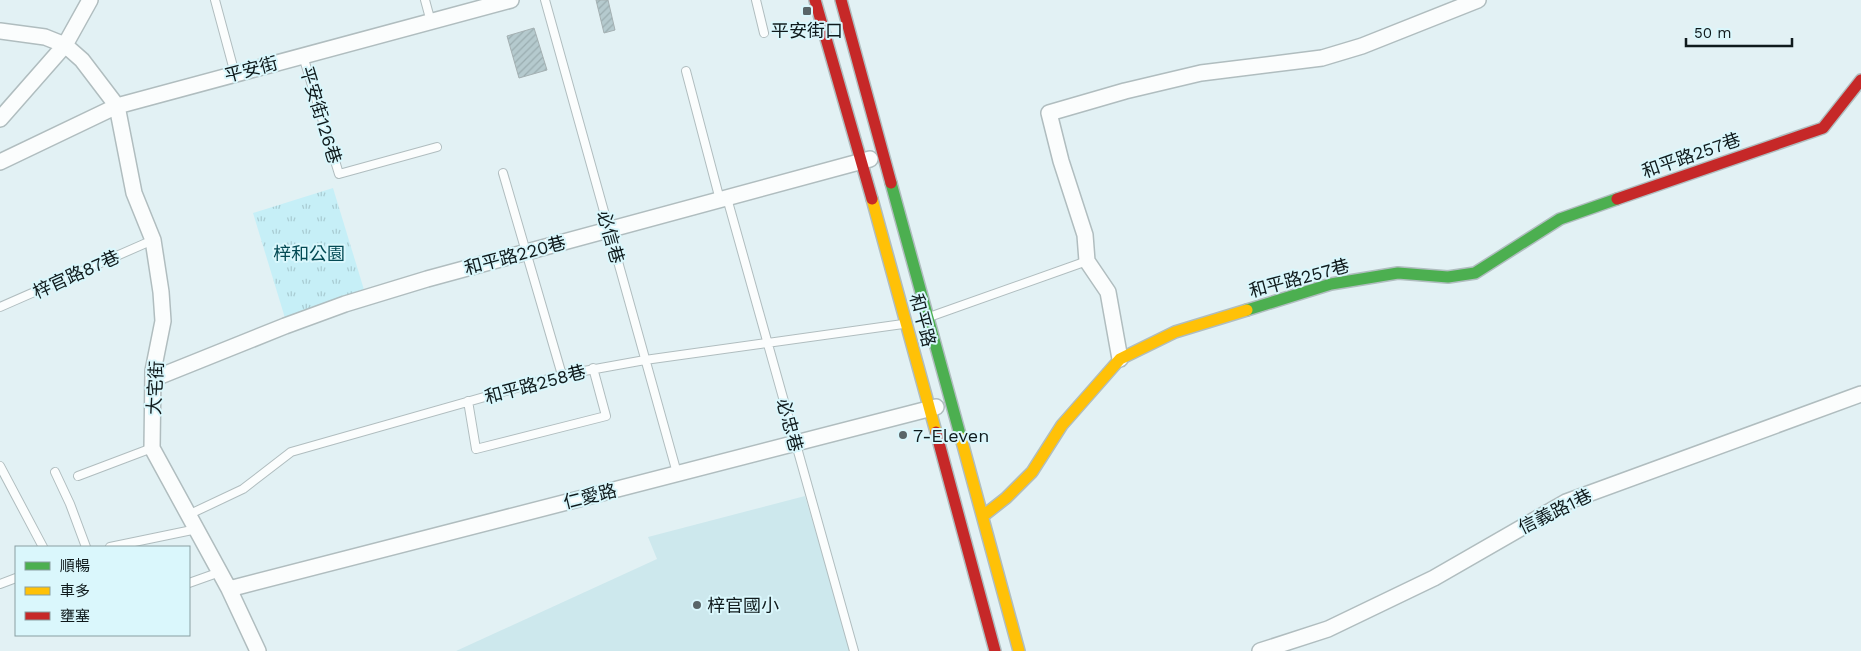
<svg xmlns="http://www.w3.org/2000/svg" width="1861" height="651" font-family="'Work Sans','Noto Sans TC',sans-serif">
	<defs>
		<pattern id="grass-tufts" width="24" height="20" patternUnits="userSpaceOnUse" patternTransform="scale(1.25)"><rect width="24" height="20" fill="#c6eff7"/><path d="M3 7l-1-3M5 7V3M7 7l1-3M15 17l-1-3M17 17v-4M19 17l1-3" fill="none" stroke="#a9ccd3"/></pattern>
		<pattern id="building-hatch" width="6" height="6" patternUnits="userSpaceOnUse" patternTransform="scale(1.25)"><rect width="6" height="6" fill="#b5cace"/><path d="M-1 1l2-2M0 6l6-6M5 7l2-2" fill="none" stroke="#9aadb0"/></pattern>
	</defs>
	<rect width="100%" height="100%" fill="#e2f1f4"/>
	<path fill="#cde8ed" d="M805 496 851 651H456L657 559 648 537Z"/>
	<path fill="url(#grass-tufts)" d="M333 188 365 293 285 318 253 213Z"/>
	<path fill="url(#building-hatch)" stroke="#a4b0b2" d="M596 0H608L615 30 604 33Z
		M534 28 547 70 519 78 507 36Z"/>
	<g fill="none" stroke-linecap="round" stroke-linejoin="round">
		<g stroke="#b0bdbf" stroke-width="10">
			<path id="lane" d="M215 0 235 74
				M425 0 431 22
				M545 0 677 473
				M756 0 764 33
				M303 56 339 174 437 147
				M686 71 720 200
				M503 173 562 375
				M727 198 854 651
				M0 307 153 240
				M932 316 1087 261
				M468 401 476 449 606 416 593 368
				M0 466 43 547
				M55 472 70 504 86 547
				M78 476 152 448
				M188 515 243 489 291 452 562 375 645 360 903 324
				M110 547 197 529
				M189 583 220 572
				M0 584 16 578"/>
		</g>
		<g stroke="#b0bdbf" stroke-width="18">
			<path id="street" d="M0 31 45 37 65 45 82 60 117 106 134 193 153 240 161 292 163 321 153 371 152 448 229 589 258 651
				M0 119 65 45 90 0
				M0 162 117 106 511 0
				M1120 359 1108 292 1087 261 1085 235 1061 161 1049 113 1125 91 1201 73 1322 58 1362 46 1478 0
				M153 379 285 326 345 304 427 279 870 159
				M229 589 936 407
				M1260 651 1328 629 1434 578 1566 502 1861 394"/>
		</g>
		<g stroke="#b0bdbf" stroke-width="14">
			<path id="fast" d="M891 183 961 438
				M1247 310 1331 284 1398 273 1448 277 1475 273 1560 219 1617 199"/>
		</g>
		<g stroke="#b0bdbf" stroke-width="14">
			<path id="slow" d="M872 199 936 432
				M961 438 1019 651
				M983 516 1006 498 1032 472 1062 425 1120 359 1175 332 1247 310"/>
		</g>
		<g stroke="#b0bdbf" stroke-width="14">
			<path id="jam" d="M815 0 872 199
				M841 0 891 183
				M1617 199 1823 128 1861 80
				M936 432 995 651"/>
		</g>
		<use href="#lane" stroke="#fbfdfd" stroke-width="8"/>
		<use href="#street" stroke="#fbfdfd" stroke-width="15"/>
		<use href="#fast" stroke="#4caf50" stroke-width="11"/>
		<use href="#slow" stroke="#ffc107" stroke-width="11"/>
		<use href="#jam" stroke="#c62828" stroke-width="11"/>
	</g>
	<g fill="#596568" stroke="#daf7fc" stroke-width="2">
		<rect x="802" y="6" width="10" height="10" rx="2.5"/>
		<circle cx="903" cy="435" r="5"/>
		<circle cx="697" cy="605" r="5"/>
	</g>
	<g text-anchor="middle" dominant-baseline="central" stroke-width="4" stroke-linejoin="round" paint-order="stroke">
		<g font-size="18" fill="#0f1a1c" stroke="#daf7fc" text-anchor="start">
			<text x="807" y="30" text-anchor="middle">平安街口</text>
			<text x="913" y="435">7-Eleven</text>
			<text x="707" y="605">梓官國小</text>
		</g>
		<g font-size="18" fill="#0f1a1c" stroke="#daf7fc">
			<text transform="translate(251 69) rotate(-15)">平安街</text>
			<text transform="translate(321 115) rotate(73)">平安街126巷</text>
			<text transform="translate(1691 155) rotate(-19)">和平路257巷</text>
			<text transform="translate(611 237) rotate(74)">必信巷</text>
			<text transform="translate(515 255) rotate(-15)">和平路220巷</text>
			<text transform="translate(76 274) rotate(-24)">梓官路87巷</text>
			<text transform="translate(1299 278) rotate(-15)">和平路257巷</text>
			<text transform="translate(923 320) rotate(75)">和平路</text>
			<text transform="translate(535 384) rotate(-15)">和平路258巷</text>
			<text transform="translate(155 388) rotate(-87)">大宅街</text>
			<text transform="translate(790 425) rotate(75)">必忠巷</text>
			<text transform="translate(590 496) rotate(-14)">仁愛路</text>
			<text transform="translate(1555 511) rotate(-26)">信義路1巷</text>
		</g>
		<g font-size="18" fill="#034a54" stroke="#daf7fc">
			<text x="309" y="253">梓和公園</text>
		</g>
	</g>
	<rect x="15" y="546" width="175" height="90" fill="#daf7fc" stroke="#899fa2"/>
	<rect x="25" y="562" width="25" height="8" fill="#4caf50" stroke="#899fa2"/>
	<text x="60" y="571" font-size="15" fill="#0f1a1c">順暢</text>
	<rect x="25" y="587" width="25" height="8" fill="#ffc107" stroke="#899fa2"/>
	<text x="60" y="596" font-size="15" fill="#0f1a1c">車多</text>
	<rect x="25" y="612" width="25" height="8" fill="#c62828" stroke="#899fa2"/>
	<text x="60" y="621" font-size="15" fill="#0f1a1c">壅塞</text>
	<path d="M1686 38v8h106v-8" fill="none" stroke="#0f1a1c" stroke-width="2.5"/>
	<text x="1694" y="38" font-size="15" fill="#0f1a1c" stroke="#daf7fc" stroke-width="4" paint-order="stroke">50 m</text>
</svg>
